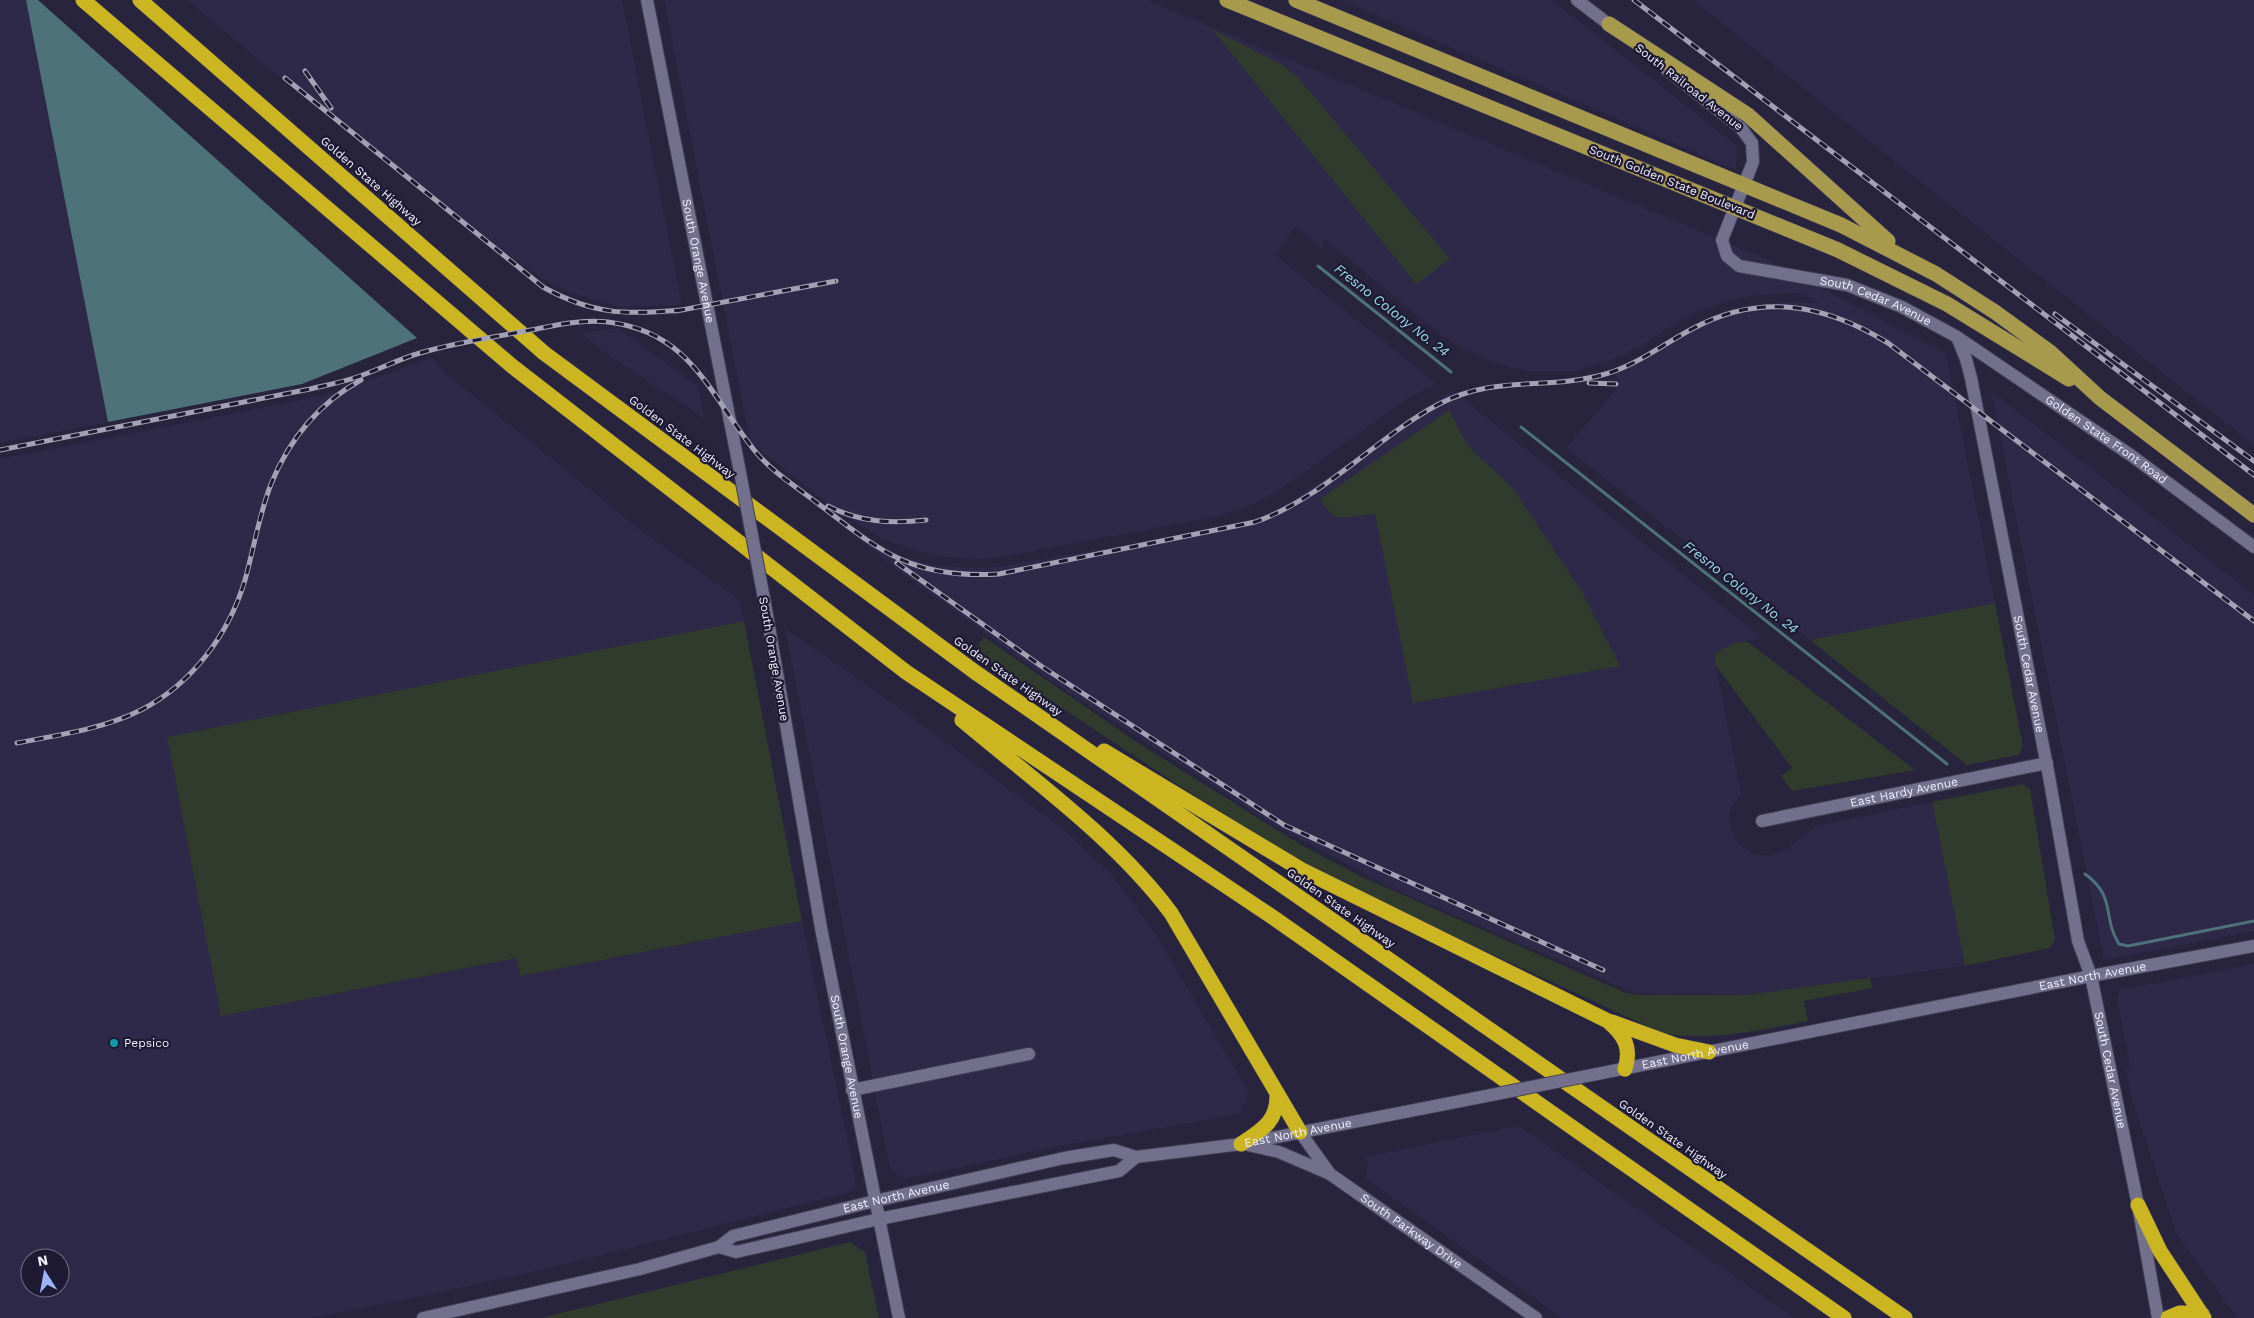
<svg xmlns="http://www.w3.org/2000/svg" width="2254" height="1318" font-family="'Work Sans',sans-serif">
	<rect width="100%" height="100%" fill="#28243e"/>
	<path fill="#2e2849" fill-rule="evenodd" d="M0 0H26L108 422 0 443Z
		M187 0H622L682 305 620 307 573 294 549 282 522 265 284 81Z
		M664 0H1147L1764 258 1946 354 1995 603 1810 640 1566 448 1616 389 1615 369 1644 355 1686 328 1724 311 1750 305 1784 302 1820 303 1799 293 1755 295 1732 300 1695 313 1678 322 1642 345 1610 361 1573 371H1532L1497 364 1462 348 1435 330 1322 237 1324 251 1296 226 1275 255 1436 383 1410 397 1285 486 1254 504 1219 516 994 558 973 559 936 556 885 540 840 513 750 442Z
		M1342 0H1552L1737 146 1736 170Z
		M1693 0H2254V445L1899 165Z
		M618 328 698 387 704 418 604 352 581 333Z
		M432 358 444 372 644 533 740 600 744 621 168 737 221 1015 516 958 520 976 802 921 856 1181 854 1188 849 1192 575 1262 428 1295 311 1318H0V459L322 396ZM30 1258H60V1288H30Z
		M1453 391 1764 639 1738 642 1714 655 1741 793 1731 808 1729 817 1730 827 1738 844 1753 854 1771 856 1786 850 1815 826 1932 802 1965 966 1746 995 1634 993 1392 888 1275 826 1054 683 906 576 838 523 878 547 900 556 938 566 981 568 1005 566 1225 528 1259 520 1295 499 1364 453 1422 410Z
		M1991 391 2254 595V931L2104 960Z
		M785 628 877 692 1063 829 1112 875 1153 930 1249 1093 1239 1114 1054 1147 905 1179 890 1169Z
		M2254 964V1318H2237L2177 1235 2129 1090 2126 1069 2130 1068 2117 998 2120 990Z
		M1519 1126 1794 1318H1562L1365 1178 1368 1166 1366 1157Z"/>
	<path fill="#303b2d" d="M1212 29 1281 64 1297 76 1450 259 1416 284Z
		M1449 410 1468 446 1511 486 1583 594 1620 666 1413 703 1375 514C1347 515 1336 528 1320 499Z
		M1995 603 2023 747 2018 755 1967 765 1810 640Z
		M744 621 802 921 520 976 516 958 221 1016 167 737Z
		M984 637 1135 741 1303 846 1362 877 1626 993 1641 995H1746L1870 978 1872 988 1804 1001 1808 1021C1763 1030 1708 1042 1662 1033L1356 891 1293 857 1186 790 974 650Z
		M1738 642H1748L1915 770 1792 791 1781 776 1792 768 1716 666 1714 655 1718 651Z
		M2023 784 2030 789 2055 940 2049 948 1965 966 1932 802Z
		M850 1242 865 1252 879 1318H541Z"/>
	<path fill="#4e727a" d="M26 0H38L417 338 302 384 108 422Z"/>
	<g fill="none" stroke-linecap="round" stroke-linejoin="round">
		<path stroke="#4e727a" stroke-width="3" d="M1318 266 1451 372
			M1521 427 1947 764
			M2085 874C2117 897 2102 918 2119 944L2128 946 2254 921"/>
		<g stroke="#423e54" stroke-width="14">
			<g id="minor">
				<path id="s1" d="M647 0 739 467"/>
				<path d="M1577 0 1615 29"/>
				<path id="s2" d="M1666 69 1741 128 1752 143 1753 162 1722 240 1727 256 1739 266 1847 285 1902 307 1948 332 1957 337 1966 359 1971 378 2048 771 2078 941 2091 976 2138 1205 2158 1318"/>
				<path id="s3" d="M1957 337 2132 456 2254 547"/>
				<path id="s4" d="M766 609 821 928 899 1318"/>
				<path id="s5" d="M1762 821 2047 763"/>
				<path id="s6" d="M1602 1073 2091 976 2254 946"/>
				<path d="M852 1090 1029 1054"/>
				<path id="s7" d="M1300 1132 1330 1174 1536 1318"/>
				<path d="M1248 1145 1279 1152 1328 1173"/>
				<path d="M719 1247 736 1252 879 1219 1119 1171 1136 1157"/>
				<path id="s8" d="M423 1318 640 1269 719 1247 733 1236 875 1201 1064 1158 1114 1150 1136 1157 1241 1144 1476 1098"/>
			</g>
		</g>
		<g stroke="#423e54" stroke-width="16">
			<path id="major" d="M1227 0 1838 250 1947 304 2069 379
				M1296 0 1841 225 1936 274 1995 312 2050 352 2100 398 2254 515
				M1609 24 1748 115 1888 241"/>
		</g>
		<g stroke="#423e54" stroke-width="16">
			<path id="highway" d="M83 0 512 366 906 672 1271 916 1844 1318
				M140 0 544 353 975 672 1905 1318
				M962 720C1033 780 1115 838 1171 913L1300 1132
				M1104 751 1302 870 1608 1021C1624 1035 1632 1047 1625 1069
				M1612 1022 1675 1045 1709 1052
				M1241 1144C1262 1130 1278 1121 1277 1094
				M2138 1205 2160 1251 2204 1318
				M2168 1318 2180 1313 2202 1314"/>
		</g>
		<use href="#minor" stroke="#73708e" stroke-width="12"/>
		<use href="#major" stroke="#a89a4d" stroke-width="15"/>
		<use href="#highway" stroke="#cbb621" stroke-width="15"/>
		<g stroke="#a4a1b4" stroke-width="5">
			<path id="rail" d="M1634 0 2254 475
				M305 71 331 108
				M285 78 543 287C593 315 627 315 681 310
				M676 311 836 281
				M2055 314 2254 461
				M1589 383 1616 384
				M0 450 310 389C327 385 344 382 360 376 380 369 399 359 420 353 454 343 490 338 525 331 553 326 580 319 608 322 691 332 709 394 755 451 771 471 795 486 816 502 881 552 912 579 999 574L1255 522C1324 498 1375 438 1439 404 1496 375 1540 390 1598 376 1633 368 1660 346 1692 329 1760 292 1825 304 1888 343L2254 621
				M828 506C859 522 891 524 926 520
				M897 563 1041 666 1284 825 1603 970
				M17 743C59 735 103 729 141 710 192 684 229 634 245 580 254 548 259 515 271 484 289 440 319 403 361 380"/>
		</g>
		<use href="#rail" stroke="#1f1a33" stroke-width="3" stroke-dasharray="9" stroke-linecap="butt"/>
		<g stroke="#423e54" stroke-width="14" stroke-linecap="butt">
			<path id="minor-bridge" d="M739 467 766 609
				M1476 1098 1602 1073"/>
		</g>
		<use href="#minor-bridge" stroke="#73708e" stroke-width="12"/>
	</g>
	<circle fill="#0f9aa8" stroke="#1f1a33" stroke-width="2" cx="114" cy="1043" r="5"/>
	<g text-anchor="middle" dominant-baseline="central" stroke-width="4.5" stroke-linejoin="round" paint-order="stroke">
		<g font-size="12" fill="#f1effd" stroke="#1f1a33">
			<text transform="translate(1689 87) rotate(38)">South Railroad Avenue</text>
			<text transform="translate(371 181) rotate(41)">Golden State Highway</text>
			<text transform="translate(1672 182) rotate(22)">South Golden State Boulevard</text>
			<text stroke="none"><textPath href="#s1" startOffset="266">South Orange Avenue</textPath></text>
			<text stroke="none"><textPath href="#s2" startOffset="391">South Cedar Avenue</textPath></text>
			<text transform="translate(682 437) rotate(37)">Golden State Highway</text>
			<text stroke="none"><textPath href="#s3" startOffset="181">Golden State Front Road</textPath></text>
			<text transform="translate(774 659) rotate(80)">South Orange Avenue</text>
			<text stroke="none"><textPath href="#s2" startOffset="826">South Cedar Avenue</textPath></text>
			<text transform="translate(1008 676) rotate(35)">Golden State Highway</text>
			<text stroke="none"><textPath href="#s5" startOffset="145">East Hardy Avenue</textPath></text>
			<text transform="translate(1341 908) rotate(35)">Golden State Highway</text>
			<text stroke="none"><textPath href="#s6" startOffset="500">East North Avenue</textPath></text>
			<text stroke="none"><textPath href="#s6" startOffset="95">East North Avenue</textPath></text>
			<text stroke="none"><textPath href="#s4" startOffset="455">South Orange Avenue</textPath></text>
			<text stroke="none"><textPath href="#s2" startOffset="1231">South Cedar Avenue</textPath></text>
			<text stroke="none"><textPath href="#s8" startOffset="900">East North Avenue</textPath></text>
			<text transform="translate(1673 1139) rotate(35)">Golden State Highway</text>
			<text stroke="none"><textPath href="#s8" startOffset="490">East North Avenue</textPath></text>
			<text stroke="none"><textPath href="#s7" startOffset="151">South Parkway Drive</textPath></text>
		</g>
		<g font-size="12" fill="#f1effd" stroke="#1f1a33" text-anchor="start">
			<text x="124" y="1043">Pepsico</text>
		</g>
		<g font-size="14" font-style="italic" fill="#97dceb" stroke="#1f1a33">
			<text transform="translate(1392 310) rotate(38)">Fresno Colony No. 24</text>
			<text transform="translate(1741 587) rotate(38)">Fresno Colony No. 24</text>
		</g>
	</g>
	<g transform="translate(45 1273) rotate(349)"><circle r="24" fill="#1f1a33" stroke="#736f84"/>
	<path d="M0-4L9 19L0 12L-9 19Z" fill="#9fb3fd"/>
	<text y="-8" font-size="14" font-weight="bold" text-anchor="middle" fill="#f1effd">N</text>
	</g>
</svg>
